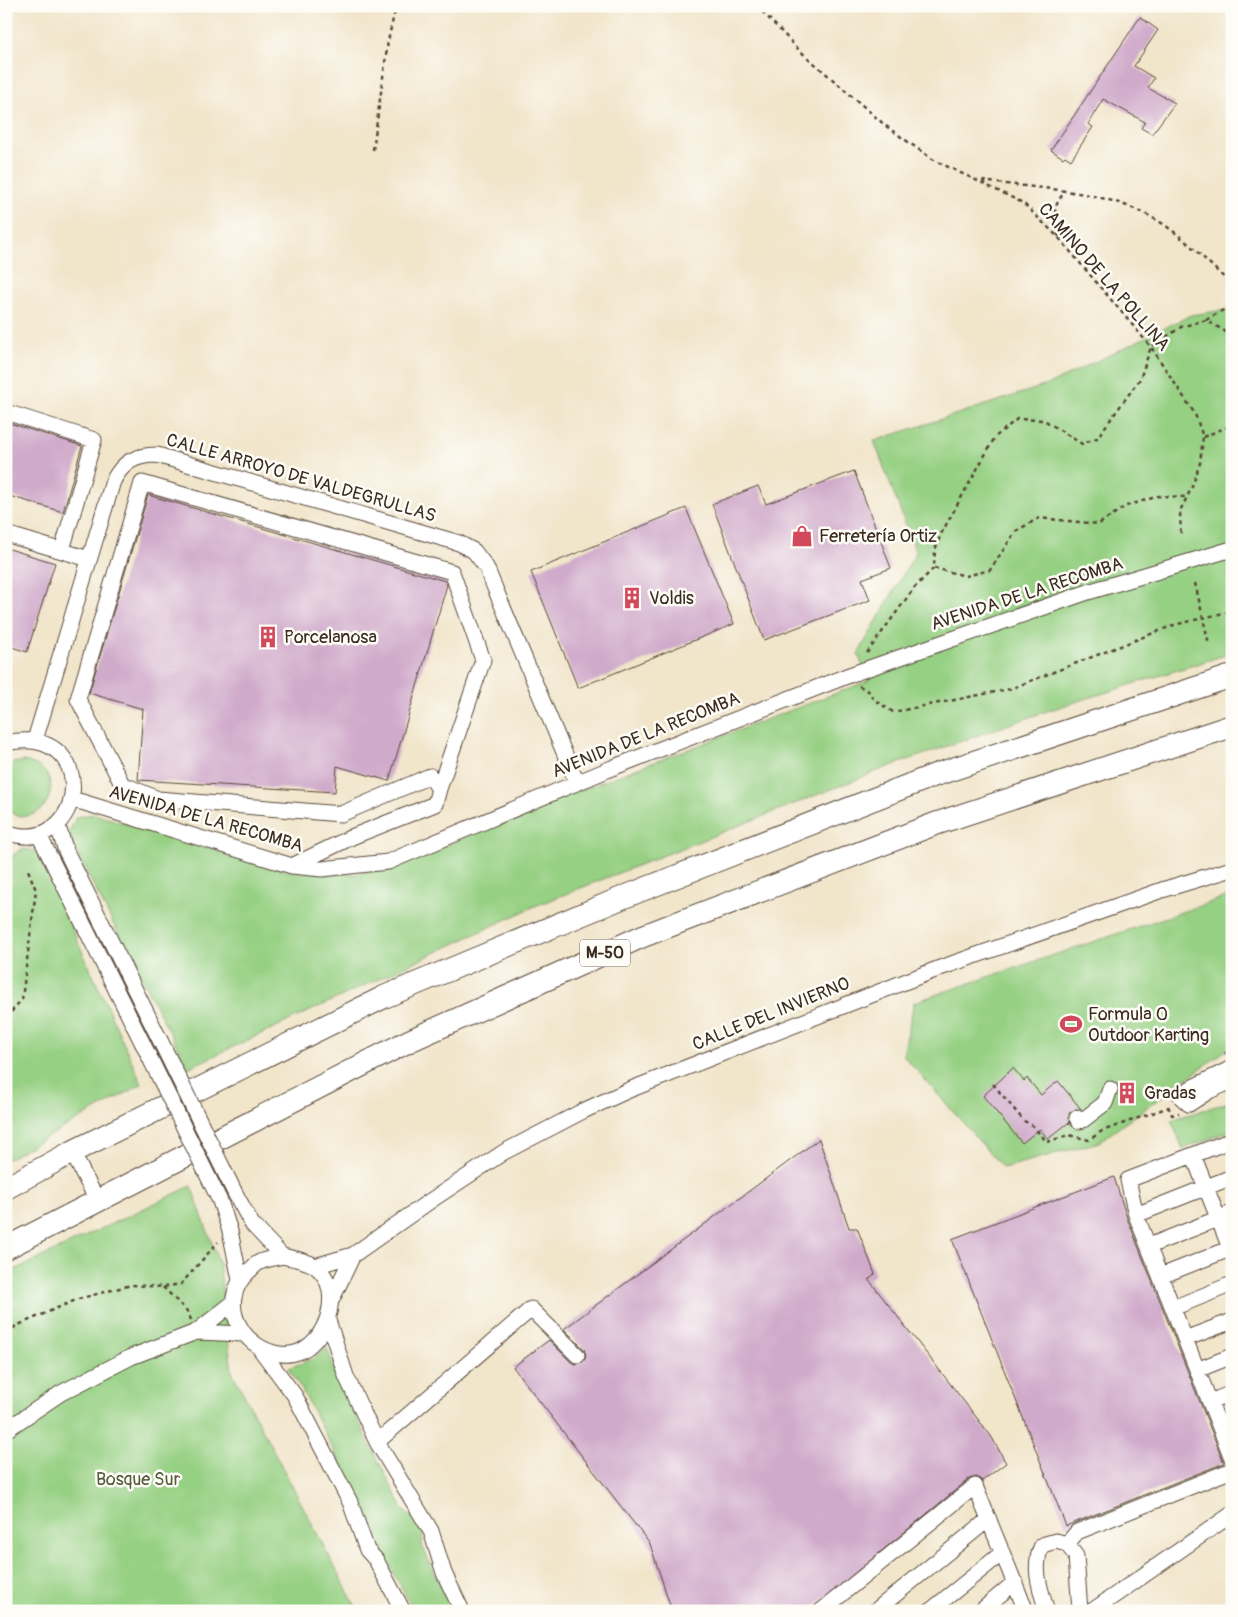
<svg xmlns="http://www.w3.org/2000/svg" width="1238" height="1617" font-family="Pangolin,sans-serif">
	<rect width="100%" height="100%" fill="#fdfcf7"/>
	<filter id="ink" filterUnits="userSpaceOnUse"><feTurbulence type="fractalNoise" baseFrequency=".02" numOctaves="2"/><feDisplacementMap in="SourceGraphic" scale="10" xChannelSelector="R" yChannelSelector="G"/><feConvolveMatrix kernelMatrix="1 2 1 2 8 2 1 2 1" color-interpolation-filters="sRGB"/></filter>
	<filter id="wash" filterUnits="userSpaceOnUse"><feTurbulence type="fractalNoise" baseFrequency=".0096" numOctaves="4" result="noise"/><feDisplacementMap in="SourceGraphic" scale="20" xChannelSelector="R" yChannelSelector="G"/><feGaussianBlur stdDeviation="1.12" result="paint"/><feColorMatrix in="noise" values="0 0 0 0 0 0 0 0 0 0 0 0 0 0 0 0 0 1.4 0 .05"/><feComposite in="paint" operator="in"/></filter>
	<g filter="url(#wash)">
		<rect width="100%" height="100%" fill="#f1e5ca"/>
		<path fill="#96d083" stroke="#687d50" d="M1232 309V653L1050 710 888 767 535 906 188 1068 74 848 69 833 76 817 94 814 288 871 357 874 399 865 562 797 868 681 858 654 916 552 874 441 1050 384 1191 315Z
			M24 761C75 771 44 836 6 810V768L12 763Z
			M22 849 37 851 142 1084 6 1160V873L12 856Z
			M1232 895V1046L1099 1142 1003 1168 903 1055 914 1002Z
			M1232 1101V1130L1183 1149 1171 1120Z
			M191 1186 219 1262 232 1372 358 1611H6V1274Z
			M327 1348 341 1387 404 1511 418 1522 423 1532 422 1545 427 1557 453 1611H414L389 1565 380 1558 371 1542 372 1531 367 1514 302 1390 288 1368 313 1359Z"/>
		<g id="blocks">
			<path fill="#d0aaca" d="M1140 17 1158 30 1134 66 1154 78 1148 88 1175 103 1152 134 1141 128 1145 122 1103 99 1088 124 1093 127 1071 160 1065 156 1063 158 1051 150Z
				M6 422 82 446 63 512 6 495Z
				M854 471 891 568 862 579 870 600 764 640 712 504 758 486 766 504Z
				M148 495 445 581 447 585 389 781 337 766 335 792 138 780 143 709 89 693Z
				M686 508 734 624 578 688 531 572Z
				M6 548 55 563 27 652 6 645Z
				M1013 1068 1024 1081 1027 1078 1041 1095 1058 1081 1081 1109H1076L1069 1113 1070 1124 1068 1123 1048 1139 1040 1129 1022 1143 983 1096Z
				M819 1139 849 1228H857L875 1274 869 1280 991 1436 1006 1463 982 1481 977 1477 969 1479 809 1611H672L650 1544 513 1367 549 1340 571 1362 575 1364 583 1362 586 1357 584 1349 564 1329Z
				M1114 1177 1127 1218 1224 1463 1066 1526 952 1239Z"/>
		</g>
	</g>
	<g filter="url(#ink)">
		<use href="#blocks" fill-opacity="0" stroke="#564638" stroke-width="1"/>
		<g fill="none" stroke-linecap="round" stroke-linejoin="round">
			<g stroke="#564638" stroke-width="17">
				<path id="minor" d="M6 412 94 440 62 550
					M6 534 89 559
					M35 740 113 481C123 462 135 455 157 455L459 543 474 551 486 567 577 783
					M6 743C103 722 86 861 6 832
					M72 799 292 866 322 869 388 862 612 768 852 674 1088 592 1232 549
					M57 824 66 851 158 1036
					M39 835 142 1042
					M292 866 354 836 435 804 439 789 430 776 341 814 158 799 122 784 78 699 142 483 452 572 483 660 439 789
					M1232 1068 1191 1088 1181 1097 1189 1104 1209 1091 1232 1081
					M1077 1118 1079 1121 1083 1120 1105 1103 1110 1089
					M1232 1140 1128 1180 1136 1215 1232 1458
					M72 1152 97 1200
					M1193 1155 1232 1253
					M235 1193 252 1224 282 1256
					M220 1201 230 1231 240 1280
					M1136 1215 1232 1177
					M1149 1246 1232 1213
					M282 1256C292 1258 306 1260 315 1266 340 1285 332 1325 311 1344 289 1365 253 1351 240 1327 229 1308 232 1287 248 1272 252 1269 255 1264 260 1262 266 1259 275 1258 282 1256Z
					M315 1266 353 1255 430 1201 504 1152 583 1111 629 1090 940 968 1162 890 1232 869
					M1161 1276 1232 1248
					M332 1299 353 1255
					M1173 1308 1232 1284
					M328 1320 346 1376 377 1442 431 1531 444 1573 462 1611
					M196 1332 233 1303
					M1185 1339 1232 1321
					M260 1349 295 1396 350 1502 367 1550 376 1560 403 1611
					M1197 1370 1232 1356
					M1210 1402 1232 1393
					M6 1430 61 1393 131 1357 196 1332 244 1334
					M377 1442 531 1309 577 1355
					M1067 1544 1077 1532 1232 1470
					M821 1611 975 1486 1026 1611
					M875 1611 989 1519
					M930 1611 1002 1553
					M981 1611 1015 1582
					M1047 1611C1040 1589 1032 1567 1042 1545L1056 1541 1067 1544 1076 1556 1080 1611
					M1092 1611 1232 1514"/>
			</g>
			<g stroke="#564638" stroke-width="24">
				<path id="highway" d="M6 1188 72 1152 384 997 624 897 935 775 1232 676
					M6 1248 409 1041 643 936 935 824 1232 726"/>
			</g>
			<path stroke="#564638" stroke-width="2.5" stroke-dasharray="4 4" stroke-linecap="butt" d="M757 6 799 50 886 126 932 159 1023 203 1059 238 1151 347 1195 414 1203 437 1200 463 1192 487 1180 511 1181 537
				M373 150 388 41 396 6
				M982 181C1039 189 1102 189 1153 218 1181 233 1208 263 1232 285
				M1059 237C1053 221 1052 205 1065 192
				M1206 320 1232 305
				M1226 332 1232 340
				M1203 437 1232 425
				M934 568 966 576 990 570 1016 531 1039 518 1099 524 1126 506 1159 496 1185 497
				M1195 583 1209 644
				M867 653 914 588 934 568 935 550 941 534 995 437 1017 419 1044 420 1082 444 1097 438 1140 379 1151 347 1181 327 1206 320 1226 332H1232
				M859 686 870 692 873 699 893 712 1010 689 1174 625 1232 611
				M6 1018 22 999 36 890 28 870
				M1225 1054 1232 1049
				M993 1084 1024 1121 1032 1125 1047 1142 1069 1135 1089 1140 1102 1131 1169 1107
				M1168 1106 1172 1115 1179 1113
				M163 1287 188 1312 191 1320
				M6 1333 16 1326 78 1299 131 1285 163 1287 181 1284 218 1242"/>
			<use href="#minor" stroke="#fff" stroke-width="15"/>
			<use href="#highway" stroke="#fff" stroke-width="22"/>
			<g stroke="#564638" stroke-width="17" stroke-linecap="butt">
				<path id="minor-bridge" d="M158 1036 235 1193
					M142 1042 220 1201"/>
			</g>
			<use href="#minor-bridge" stroke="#fff" stroke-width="15"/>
		</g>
	</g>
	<defs>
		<g id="shop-bare" transform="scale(1.725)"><path d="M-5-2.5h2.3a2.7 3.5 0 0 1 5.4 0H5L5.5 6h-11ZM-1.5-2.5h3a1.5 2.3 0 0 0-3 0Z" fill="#d1495b" stroke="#fdfcf7" stroke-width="2.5" paint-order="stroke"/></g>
		<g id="building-bare" transform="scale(1.725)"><path d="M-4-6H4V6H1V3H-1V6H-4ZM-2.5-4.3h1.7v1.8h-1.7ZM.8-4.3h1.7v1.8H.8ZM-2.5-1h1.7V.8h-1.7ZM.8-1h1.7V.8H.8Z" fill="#d1495b" stroke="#fdfcf7" stroke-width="2.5" paint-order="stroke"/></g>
		<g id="stadium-bare" transform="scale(1.725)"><path d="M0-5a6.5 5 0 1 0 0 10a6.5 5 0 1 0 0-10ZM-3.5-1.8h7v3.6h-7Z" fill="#d1495b" stroke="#fdfcf7" stroke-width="2.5" paint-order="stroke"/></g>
	</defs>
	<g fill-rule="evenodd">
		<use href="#shop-bare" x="802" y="536"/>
		<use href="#building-bare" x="632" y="598"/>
		<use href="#building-bare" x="268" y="637"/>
		<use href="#stadium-bare" x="1071" y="1024"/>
		<use href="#building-bare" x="1127" y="1093"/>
	</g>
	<g text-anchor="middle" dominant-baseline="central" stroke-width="5" stroke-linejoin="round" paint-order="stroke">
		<rect fill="#fdfcf7" stroke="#75695f" stroke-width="1" x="580" y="939.5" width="50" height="27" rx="4"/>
		<g font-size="16" font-weight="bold" fill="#3b2a1e">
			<text x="605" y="953">M-50</text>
		</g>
		<g font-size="18" fill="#3b2a1e" stroke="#fdfcf7">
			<text transform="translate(1104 277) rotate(49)">CAMINO DE LA POLLINA</text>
			<text transform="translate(301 478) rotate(16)">CALLE ARROYO DE VALDEGRULLAS</text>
			<text transform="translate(1027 594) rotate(-18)">AVENIDA DE LA RECOMBA</text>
			<text transform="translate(646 735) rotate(-22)">AVENIDA DE LA RECOMBA</text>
			<text transform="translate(206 819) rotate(16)">AVENIDA DE LA RECOMBA</text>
			<text transform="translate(771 1014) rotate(-22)">CALLE DEL INVIERNO</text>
		</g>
		<g font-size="18" fill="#3b2a1e" stroke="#fdfcf7" text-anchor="start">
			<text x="819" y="536">Ferretería Ortiz</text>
			<text x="649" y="598">Voldis</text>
			<text x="284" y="637">Porcelanosa</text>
			<text x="1088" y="1014">Formula 0<tspan x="1088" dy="21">Outdoor Karting</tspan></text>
			<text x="1144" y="1093">Gradas</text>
		</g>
		<g font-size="18" fill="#565c3c" stroke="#fdfcf7">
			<text x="138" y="1479">Bosque Sur</text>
		</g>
	</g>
	<rect width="1238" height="1617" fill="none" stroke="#fdfcf7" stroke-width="25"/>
</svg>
